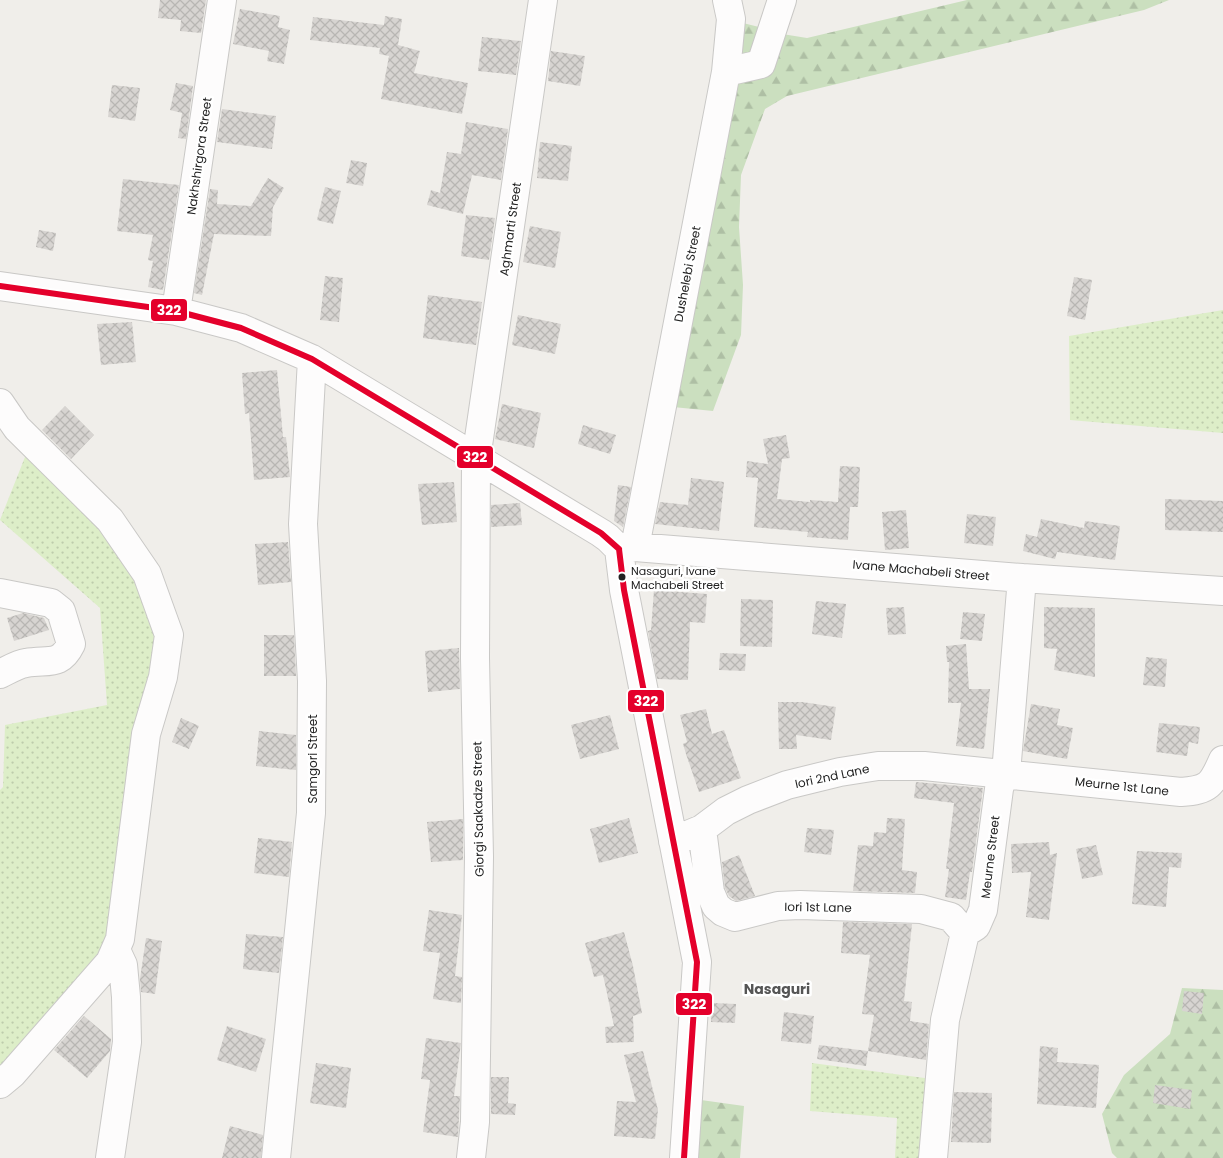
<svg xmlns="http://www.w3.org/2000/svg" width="1223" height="1158" font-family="Poppins,sans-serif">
	<defs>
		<pattern id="grass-dots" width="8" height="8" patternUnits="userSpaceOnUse" patternTransform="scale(1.25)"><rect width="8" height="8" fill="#ddeec8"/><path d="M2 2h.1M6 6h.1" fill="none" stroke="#bdccac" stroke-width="1.8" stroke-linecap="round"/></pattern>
		<pattern id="forest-firs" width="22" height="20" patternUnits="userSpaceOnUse" patternTransform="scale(1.25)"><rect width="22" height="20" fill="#cbdfbf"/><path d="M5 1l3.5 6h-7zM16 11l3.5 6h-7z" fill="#aebfa4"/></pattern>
		<pattern id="building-cross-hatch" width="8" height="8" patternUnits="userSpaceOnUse" patternTransform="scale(1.25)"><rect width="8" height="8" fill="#d7d4d1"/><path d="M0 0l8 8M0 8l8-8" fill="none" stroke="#b8b6b3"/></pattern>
	</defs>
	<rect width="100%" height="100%" fill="#f0eeea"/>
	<path fill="url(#grass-dots)" d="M1223 310V433L1070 420 1069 336Z
		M27 452 102 524 135 573 161 649 111 940 0 1071V790L3 787 5 725 107 705 100 608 0 520Z
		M812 1063 932 1079 925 1158H895L897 1118 810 1111Z"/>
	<path fill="url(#forest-firs)" d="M967 0H1169L1144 10 787 96 765 109 741 175 739 227 743 285 741 335 713 411 673 407 739 22 759 27 776 33 807 38Z
		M1182 988 1223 990V1158H1117L1112 1153 1102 1114 1124 1075 1170 1034Z
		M701 1100 744 1106 740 1158H697Z"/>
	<path fill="url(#building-cross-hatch)" d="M160 0H206L201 33 180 31 181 20 158 18Z
		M240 9 280 16 278 27 290 30 284 64 267 61 269 51 233 44Z
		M385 16 402 19 398 45 420 51 414 73 468 83 462 114 381 99 389 56 379 54 380 48 310 40 313 17 384 25Z
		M482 37 521 41 516 75 478 71Z
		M551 51 585 56 580 86 548 81Z
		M176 83 193 86 186 139 178 138 182 113 170 110Z
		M112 85 140 88 135 121 108 117Z
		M222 109 276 116 272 149 217 142Z
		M466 122 508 129 501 180 472 175 463 214 427 205 431 190 440 193 447 152 461 154Z
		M540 142 572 146 568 181 537 178Z
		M351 160 367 163 363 186 346 183Z
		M268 178 284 188 273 207 271 236 214 234 202 295 194 293 210 189 218 190 217 204 251 206Z
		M123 179 179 185 163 290 148 287 153 261 148 260 153 235 117 231Z
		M325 187 341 191 333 224 317 220Z
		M466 215 495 218 489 260 461 256Z
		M530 226 561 232 555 268 523 262Z
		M39 230 56 233 53 251 36 247Z
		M325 276 343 278 339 322 320 320Z
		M1074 277 1092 280 1085 320 1067 316Z
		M428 295 482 302 476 345 423 338Z
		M518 315 561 324 555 354 512 345Z
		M132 322 136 362 101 365 97 324Z
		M277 370 283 437H286L290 477 254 480 249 413 245 414 242 373Z
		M502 404 541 413 534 448 495 439Z
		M65 406 94 435 71 459 42 430Z
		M583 425 616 435 610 454 578 444Z
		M786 435 790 458 782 459 777 499 810 502V500L838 502 840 466 860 467 858 507H850L848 540 807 537 808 532 754 527 758 478 746 477 747 461 768 464 763 439Z
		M691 478 724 482 719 531 655 524 660 502 688 505Z
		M454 482 457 522 422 525 418 484Z
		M618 485 631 487 623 527 614 521Z
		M1165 499 1223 501V532L1165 530Z
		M520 503 522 525 491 527V505Z
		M906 510 909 548 885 550 882 512Z
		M967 514 996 517 993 546 964 543Z
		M1041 519 1084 528 1085 521 1120 526 1115 560 1057 552 1055 559 1023 551 1026 534 1037 537Z
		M288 542 291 582 258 585 255 544Z
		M654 590 707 594 705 623 690 622 688 680 657 679 648 631 651 630Z
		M741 599 773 600 772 647 740 646Z
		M816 601 846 604 842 638 812 634Z
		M904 607 906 634 888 635 886 608Z
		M1044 607 1095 608V677L1054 670 1057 649 1044 648Z
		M963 612 985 614 982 641 960 639Z
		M23 613 44 618 49 630 14 641 7 618Z
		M264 635H294L296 676H264Z
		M966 644 969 689H990L984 749 956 746 961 703H948L949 662H947L946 646Z
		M459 648 460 689 428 692 425 651Z
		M720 653 746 654 745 671 719 670Z
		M1146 657 1167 659 1165 687 1143 685Z
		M778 702H802L836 707 831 740 796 735 797 749H779Z
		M1031 704 1060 709 1057 725 1073 728 1067 759 1023 751Z
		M706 709 712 734 724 730 741 778 699 792 686 754 683 744 687 742 680 715Z
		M610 715 619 749 580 759 571 725Z
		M181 718 199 726 189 749 172 742Z
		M1159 723 1200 727 1198 744 1189 742 1187 756 1156 752Z
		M259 731 296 735V770L256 766Z
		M916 782 983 788 972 872H970L966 900 945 897 949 869H946L954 803 914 798Z
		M629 818 638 853 599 863 590 829Z
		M887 818 905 819 902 870 917 872 915 893 853 891 858 845 873 846 874 832 886 833Z
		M463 819V860L431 862 427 822Z
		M807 828 834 830 831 855 804 852Z
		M258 838 292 842 289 877 254 873Z
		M1049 842 1050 855 1057 853 1049 920 1026 917 1031 872 1012 873 1011 844Z
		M1096 845 1103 875 1082 879 1076 849Z
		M1137 851 1182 853 1181 868 1169 867 1166 907 1132 904Z
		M739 855 755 896 736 901 729 896 725 888 722 862Z
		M429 910 462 915 455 976 462 977 461 1003 433 999 440 953 423 951Z
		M843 922 912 924 904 1001 912 1002 910 1021 929 1024 926 1060 868 1051 874 1015 862 1014 870 955 841 953Z
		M624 932 633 966 642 1013 633 1016 634 1042 606 1043 605 1027 614 1026 603 975 594 977 585 943Z
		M246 934 283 937 279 973 243 969Z
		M146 938 162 941 155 994 141 992 140 979Z
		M1184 991 1204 993 1202 1014 1182 1011Z
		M712 1003 736 1004 735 1023 711 1022Z
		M784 1012 814 1016 811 1044 781 1041Z
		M84 1016 111 1039 110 1051 87 1078 54 1050Z
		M227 1026 266 1039 256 1072 217 1060Z
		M426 1038 461 1043 454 1096H460L458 1137 423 1132 430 1080 421 1079Z
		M819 1045 868 1051 866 1066 817 1059Z
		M1040 1046 1058 1048 1057 1062 1099 1065 1096 1108 1037 1104Z
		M643 1051 658 1110 655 1139 614 1136 617 1101 636 1102 624 1055Z
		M316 1063 351 1068 346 1108 310 1103Z
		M491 1077H509L508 1103 516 1104 515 1115 491 1114Z
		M1155 1085 1192 1090 1190 1109 1153 1103Z
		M954 1092 992 1093 991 1143 951 1142Z
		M230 1126 263 1135 261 1158H222Z"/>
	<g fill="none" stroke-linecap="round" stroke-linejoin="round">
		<g stroke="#c9c8c6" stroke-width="30">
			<path id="minor" d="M726 72 761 64 782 0
				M0 286 176 311 241 328 312 359 601 533 608 538 619 549
				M176 311 222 0
				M0 403 17 428 110 520 147 574 169 635 163 677 146 734 120 939 110 962 12 1074 0 1084
				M635 547 726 72 731 19 727 0
				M619 549 624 590 697 962 684 1158
				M619 549 635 547 1022 578 1223 591
				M0 593 51 603 61 611 71 644C60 667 48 659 26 663 18 664 8 670 0 674
				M702 829 710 892 716 906 723 912 735 917 778 906 800 905 921 909 951 917 965 933
				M673 841 702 829 726 811 748 800 787 785 840 772 878 766H924L1181 792C1209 790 1212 785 1223 760
				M110 1158 127 1042 126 997 123 965 116 950
				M276 1158 311 813 312 681 303 524 312 359
				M471 1158 475 1122 479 857 475 658 476 459 543 0
				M933 1158 945 1020 965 933 976 926 983 910 999 789 1007 761 1022 578"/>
		</g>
		<use href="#minor" stroke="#fdfcfc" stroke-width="28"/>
		<g stroke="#fff" stroke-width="10">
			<path id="bus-1" d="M0 286 176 311 241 328 312 359 601 533 619 549
				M619 549 624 590 697 962 684 1158"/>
		</g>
		<use href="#bus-1" stroke="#e4002b" stroke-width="6"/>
	</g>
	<circle fill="#222" stroke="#fff" stroke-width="2" cx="622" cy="577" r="4.5"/>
	<g text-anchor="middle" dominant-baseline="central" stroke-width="5" stroke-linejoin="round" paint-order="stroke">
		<g font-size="11" fill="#222" stroke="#fff" text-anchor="start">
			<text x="631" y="571">Nasaguri, Ivane<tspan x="631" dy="14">Machabeli Street</tspan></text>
		</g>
		<g font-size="12" fill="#222" stroke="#fff">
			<text transform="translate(199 156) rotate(-82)">Nakhshirgora Street</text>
			<text transform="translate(510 229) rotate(-82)">Aghmarti Street</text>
			<text transform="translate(687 274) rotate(-79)">Dushelebi Street</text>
			<text transform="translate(921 570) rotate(5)">Ivane Machabeli Street</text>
			<text transform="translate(312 759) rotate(-90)">Samgori Street</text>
			<text transform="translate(832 776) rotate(-12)">Iori 2nd Lane</text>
			<text transform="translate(1122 786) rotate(6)">Meurne 1st Lane</text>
			<text transform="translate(478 809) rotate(-91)">Giorgi Saakadze Street</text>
			<text transform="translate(990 857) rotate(-83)">Meurne Street</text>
			<text transform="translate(818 907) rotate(1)">Iori 1st Lane</text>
		</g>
		<g font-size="14" font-weight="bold" fill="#555" stroke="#fff">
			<text x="777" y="989">Nasaguri</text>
		</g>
	</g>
	<g stroke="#fff" stroke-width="2">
		<rect x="150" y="298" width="38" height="24" rx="5" fill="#e4002b"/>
		<rect x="456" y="445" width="38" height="24" rx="5" fill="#e4002b"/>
		<rect x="627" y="689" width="38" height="24" rx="5" fill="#e4002b"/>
		<rect x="675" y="992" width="38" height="24" rx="5" fill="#e4002b"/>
	</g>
	<g font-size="14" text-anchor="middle" font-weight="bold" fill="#fff">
		<text x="169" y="315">322</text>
		<text x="475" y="462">322</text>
		<text x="646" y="706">322</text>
		<text x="694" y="1009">322</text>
	</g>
</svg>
